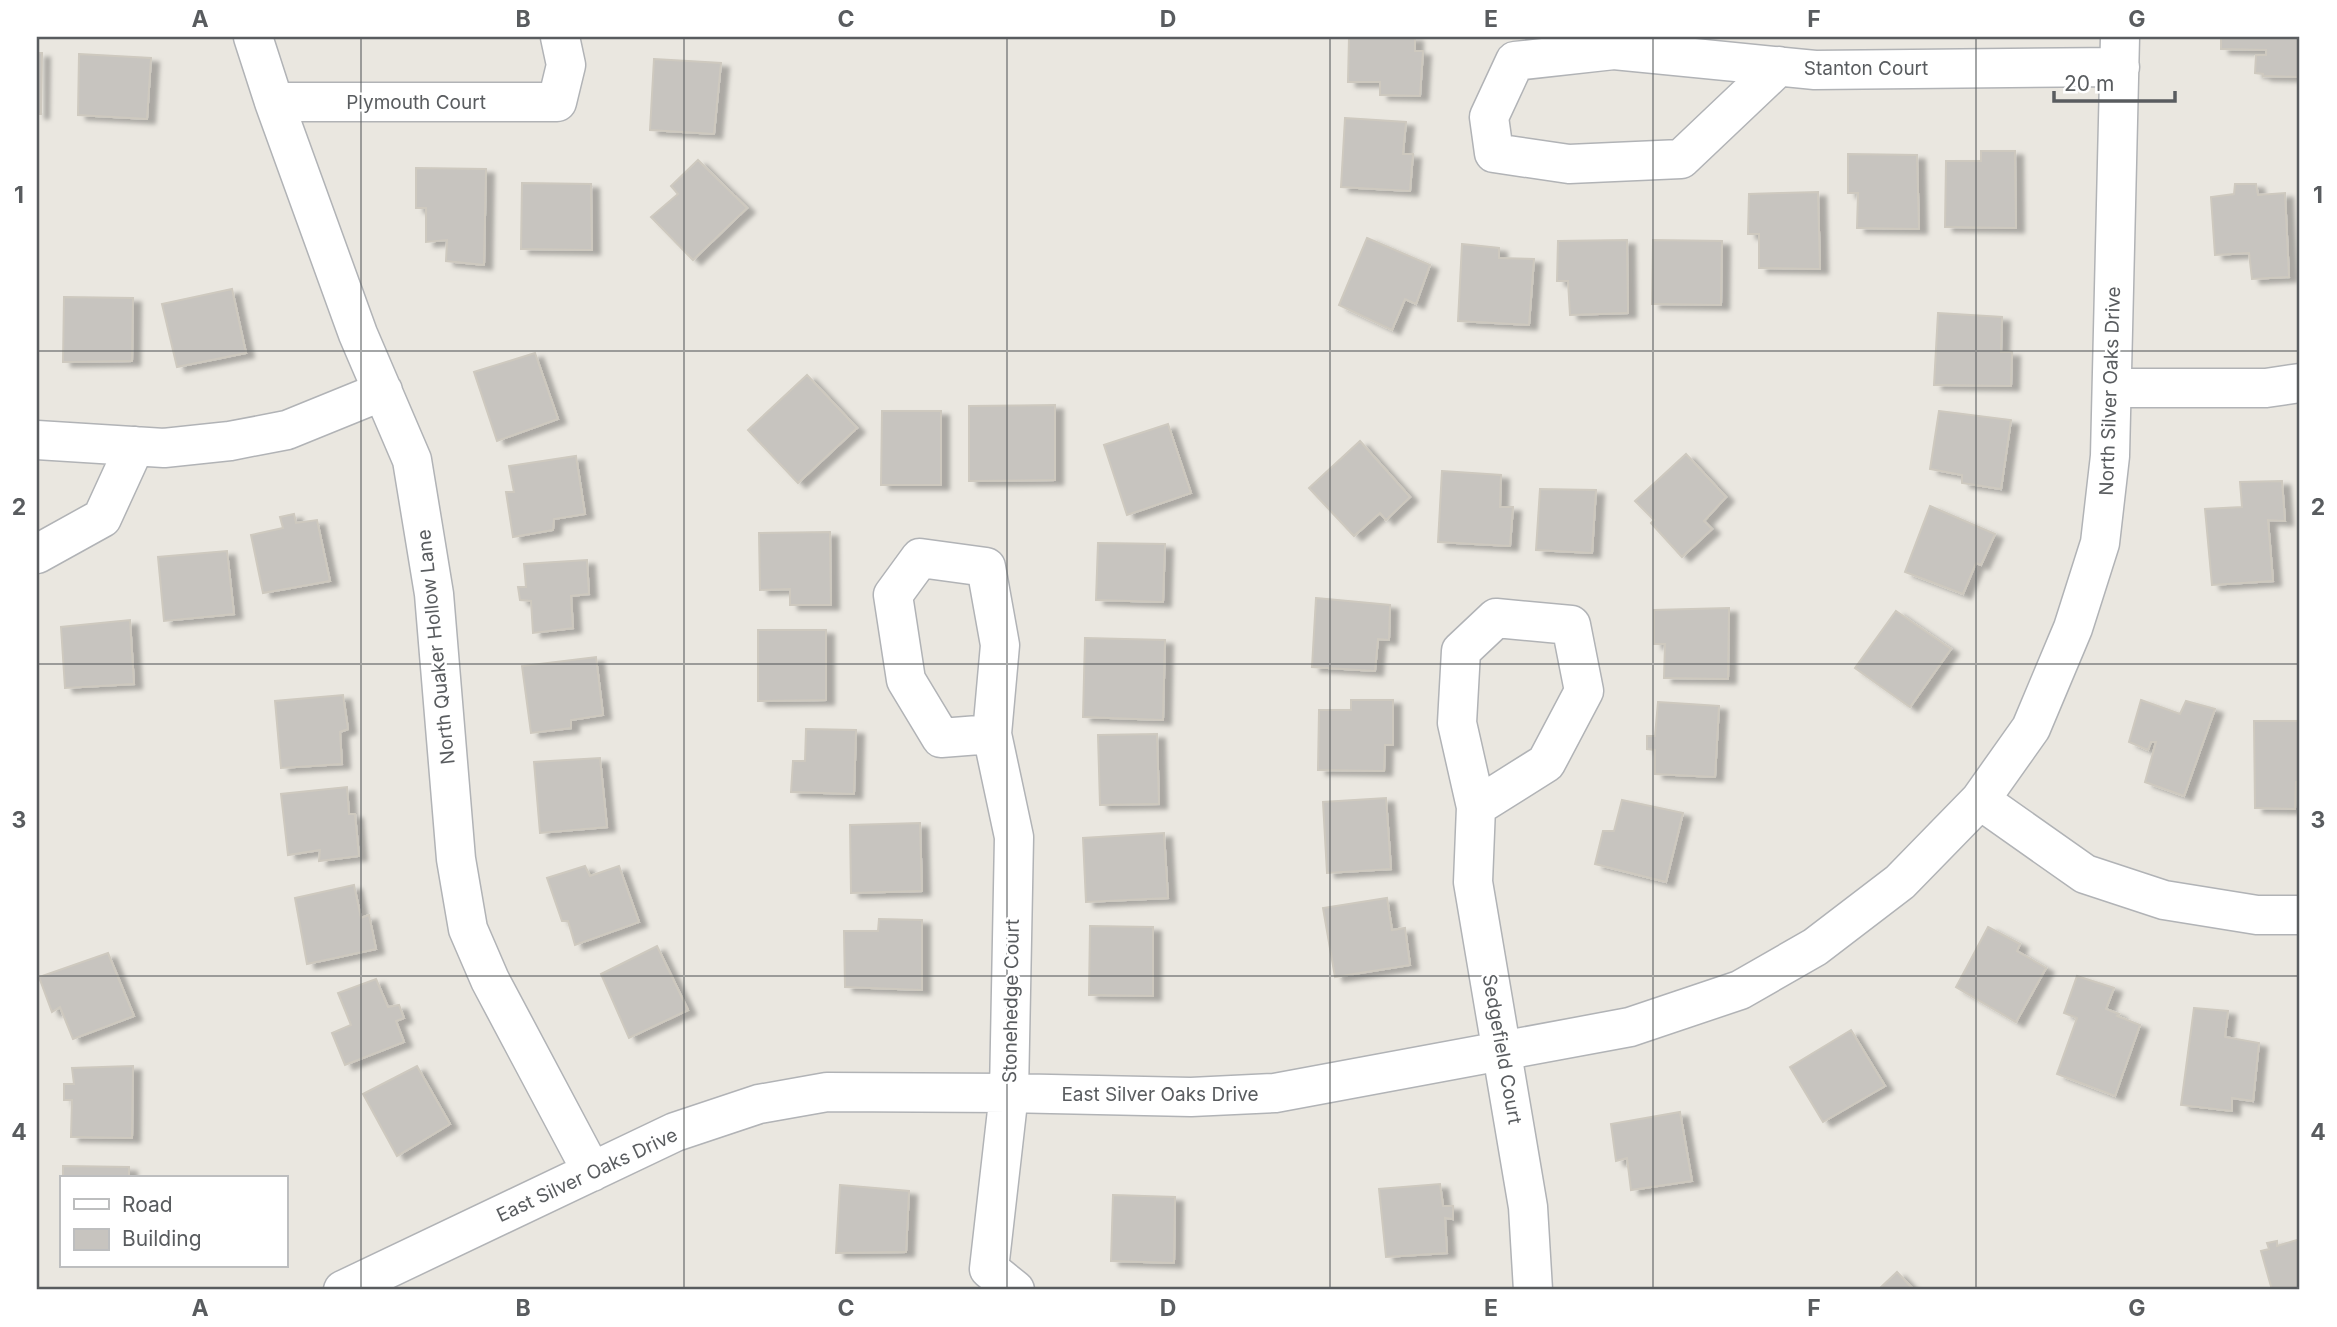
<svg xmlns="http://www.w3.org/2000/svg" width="2337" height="1327" font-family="Inter,sans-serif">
	<defs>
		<filter id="shadow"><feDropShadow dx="8" dy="4.5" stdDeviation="2" flood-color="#0004"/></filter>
	</defs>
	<rect width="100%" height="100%" fill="#eae7e0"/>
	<path fill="#c7c4bf" stroke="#cec9bf" stroke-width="2" filter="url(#shadow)" d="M1349 37H1415V51H1423L1420 96 1380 95V82H1348Z
		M2221 37H2300V77L2263 76V74L2255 73 2256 55H2266V50L2221 49Z
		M37 53H42L41 114H37Z
		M79 54 151 58 147 119 78 115Z
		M654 59 721 63 714 134 650 130Z
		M1345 118 1406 122 1403 154H1413L1410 191 1341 187Z
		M1981 151H2015L2016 228 1945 227 1946 161H1981Z
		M1848 154 1917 155 1919 229 1857 228 1858 193H1848Z
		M698 160 747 208 693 260 651 217 678 194 671 186Z
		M416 168 486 169 484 265 446 261 447 240 426 242V208H416Z
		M522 183 591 184 592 250 521 249Z
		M2235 184H2256L2258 195 2285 193 2289 277 2252 279 2249 253 2215 255 2211 197 2234 194Z
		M1818 192 1820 269 1759 268V234H1748L1749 194Z
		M1367 238 1430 265 1416 304 1405 299 1392 330 1339 305Z
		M1627 240 1628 313 1570 315 1568 281H1557L1558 241Z
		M1653 240 1722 241 1721 305 1652 304Z
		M1462 244 1499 248V258L1534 259 1529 325 1458 321Z
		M232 289 246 353 177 367 162 304Z
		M64 297 133 298 132 361 63 362Z
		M1938 313 2002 317 2001 352H2012L2011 386 1934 385Z
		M535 353 558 419 497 441 474 372Z
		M807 375 857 428 798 483 748 430Z
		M1055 405V480L969 481V406Z
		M882 411H941V485H881Z
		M1939 411 2011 420 2001 489 1962 483V475L1930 469Z
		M1168 424 1191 493 1127 515 1104 445Z
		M1360 441 1410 497 1386 520 1380 513 1354 536 1309 488Z
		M1686 454 1726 497 1704 521 1712 529 1682 557 1651 523 1654 520 1635 501Z
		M576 456 585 514 554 519 553 530 513 537 506 492H514L509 466Z
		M1442 471 1501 475 1500 507H1513L1510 546 1438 542Z
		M2282 481 2285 521 2268 520 2273 581 2212 585 2205 509 2242 507 2240 482Z
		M1540 489 1596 490 1592 553 1536 550Z
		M1930 506 1995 534 1981 565 1976 563 1963 594 1905 572Z
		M294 514 296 523 317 520 330 581 263 593 251 535 283 528 280 517Z
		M830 532 831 605H790V589L760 590 759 533Z
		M1098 543 1165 544 1163 602 1096 600Z
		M227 551 234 614 164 621 158 557Z
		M587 560 589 594 571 596 573 628 533 633 531 601 520 600 518 587H526L524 564Z
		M1316 598 1390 605 1389 640 1378 639 1375 671 1312 667Z
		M1729 608 1728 679 1664 678 1665 644H1654V610Z
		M1896 611 1951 649 1910 707 1855 668Z
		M130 620 134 684 65 688 61 627Z
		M758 630H826V700L758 701Z
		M1085 638 1165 640 1163 720 1083 717Z
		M596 657 603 715 571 720V728L531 733 522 666Z
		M343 695 348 729 340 732 342 764 281 768 275 701Z
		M1351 700H1393V745H1385L1384 771 1318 770 1319 710H1351Z
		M2141 700 2180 714 2186 701 2215 709 2184 796 2145 782 2156 742H2151L2148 750 2129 742Z
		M1658 702 1719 706 1715 777 1655 774V750L1647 749V736H1655Z
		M2254 721H2300V782H2296L2295 809 2255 808Z
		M806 729 856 730 854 794 791 792 793 761H805Z
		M1157 734 1159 804 1100 805 1098 735Z
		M600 758 607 827 540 833 534 762Z
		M347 787 349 814H355L359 856 319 861 320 850 288 855 281 794Z
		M1386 798 1391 869 1327 873 1323 802Z
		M1622 800 1683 813 1666 882 1595 864 1603 831H1614Z
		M920 823 922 891 851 893 850 825Z
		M1164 833 1168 898 1086 902 1083 838Z
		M585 866 590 876 619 866 639 922 575 945 568 921H562L547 878Z
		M354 885 361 918 369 915 376 949 307 964 295 898Z
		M1387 898 1392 930 1405 928 1410 965 1335 977 1323 908Z
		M879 919 922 920V990L845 987 844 931H878Z
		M1090 926 1153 927V996L1089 995Z
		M1988 927 2020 944 2017 951 2046 968 2016 1022 1956 987Z
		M657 946 688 1010 629 1038 601 974Z
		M108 953 134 1016 73 1039 60 1007 52 1012 39 977Z
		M2077 976 2114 988 2106 1009 2119 1014 2117 1016 2140 1025 2115 1096 2057 1074 2077 1018 2064 1013Z
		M376 979 388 1007 399 1005 404 1018 396 1021 404 1042 345 1065 332 1033 351 1025 338 993Z
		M2194 1008 2228 1011 2225 1037 2259 1043 2253 1101 2232 1098V1111L2181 1105Z
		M1851 1030 1885 1086 1823 1122 1790 1067Z
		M133 1066 132 1138 71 1137 72 1100H64V1084H74L72 1068Z
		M417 1066 450 1124 397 1156 363 1094Z
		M1680 1112 1692 1181 1631 1190 1627 1158 1616 1161 1611 1124Z
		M63 1166 129 1167V1178H63Z
		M1440 1184 1443 1206H1453V1219L1445 1218 1447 1253 1386 1257 1379 1189Z
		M840 1185 909 1191 906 1252 836 1253Z
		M1113 1195 1175 1197 1174 1263 1111 1261Z
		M2300 1239V1290H2272L2261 1251 2269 1249 2267 1243 2277 1241V1246Z
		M1897 1272 1914 1290H1878Z"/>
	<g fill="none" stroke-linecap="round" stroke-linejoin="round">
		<g stroke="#b1b3b6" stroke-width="41">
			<path id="minor" d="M253 37 274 102 358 334 412 460 434 594 456 859 468 929 490 980 592 1172
				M1779 66 1681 159 1569 164 1494 153 1489 117 1515 61 1614 50 1815 70 2120 67
				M274 102H557L566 65 560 37
				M2112 388H2266L2300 383
				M37 440 164 448 230 441 287 430 383 391
				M37 554 102 518 135 446
				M1980 800 2085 874 2164 900 2257 915H2300
				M1476 807 1546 763 1584 691 1571 625 1496 618 1461 651 1457 723 1476 807 1473 882 1528 1207 1533 1290
				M989 1269 1009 1093 1014 837 992 734 1000 645 986 567 920 558 893 595 906 680 941 738 992 734
				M989 1269 1015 1290
				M343 1290 675 1132 759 1104 827 1092 1009 1093 1191 1097 1275 1093 1630 1027 1740 990 1815 947 1900 882 1980 800 2031 728 2073 628 2100 543 2110 456 2120 37"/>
		</g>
		<use href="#minor" stroke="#fff" stroke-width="38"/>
	</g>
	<path fill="none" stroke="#595c5f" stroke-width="2" stroke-opacity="0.55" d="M361 37V1290M684 37V1290M1007 37V1290M1330 37V1290M1653 37V1290M1976 37V1290M37 351H2300M37 664H2300M37 976H2300"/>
	<g text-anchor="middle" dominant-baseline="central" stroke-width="5" stroke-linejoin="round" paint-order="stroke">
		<g font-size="19" fill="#595c5f" stroke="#fff">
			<text x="1866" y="68">Stanton Court</text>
			<text x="416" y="102">Plymouth Court</text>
			<text transform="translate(2110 391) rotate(-88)">North Silver Oaks Drive</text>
			<text transform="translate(436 647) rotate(-96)">North Quaker Hollow Lane</text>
			<text transform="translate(1011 1001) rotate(-89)">Stonehedge Court</text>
			<text transform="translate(1502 1049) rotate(80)">Sedgefield Court</text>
			<text x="1160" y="1094">East Silver Oaks Drive</text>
			<text transform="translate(587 1175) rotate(-25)">East Silver Oaks Drive</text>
		</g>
	</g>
	<rect width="2337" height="1327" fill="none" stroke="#ffffff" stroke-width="77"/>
	<rect x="60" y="1176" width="228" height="91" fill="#ffffff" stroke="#bdbebf" stroke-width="2"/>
	<rect x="74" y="1199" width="35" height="10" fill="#ffffff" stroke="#bdbebf" stroke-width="2"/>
	<text x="122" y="1212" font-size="21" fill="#595c5f">Road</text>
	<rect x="74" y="1229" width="35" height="21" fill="#c7c4bf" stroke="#bdbebf" stroke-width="2"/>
	<text x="122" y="1246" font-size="21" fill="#595c5f">Building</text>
	<path d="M2054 91v10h121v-10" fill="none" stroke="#595c5f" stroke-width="3.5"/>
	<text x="2064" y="91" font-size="21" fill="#595c5f" stroke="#ffffff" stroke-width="5" paint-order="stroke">20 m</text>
	<rect x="38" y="38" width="2260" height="1250" fill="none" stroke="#595c5f" stroke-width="2.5"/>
	<g font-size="23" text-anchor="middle" font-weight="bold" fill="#595c5f">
		<text x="200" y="27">A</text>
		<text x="523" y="27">B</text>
		<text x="846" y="27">C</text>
		<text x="1168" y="27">D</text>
		<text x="1491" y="27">E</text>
		<text x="1814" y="27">F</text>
		<text x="2137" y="27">G</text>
		<text x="19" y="203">1</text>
		<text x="2318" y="203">1</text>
		<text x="19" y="515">2</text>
		<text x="2318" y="515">2</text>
		<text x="19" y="828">3</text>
		<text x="2318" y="828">3</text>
		<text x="19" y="1140">4</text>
		<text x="2318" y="1140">4</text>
		<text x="200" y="1316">A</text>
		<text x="523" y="1316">B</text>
		<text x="846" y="1316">C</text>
		<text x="1168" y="1316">D</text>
		<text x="1491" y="1316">E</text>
		<text x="1814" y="1316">F</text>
		<text x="2137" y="1316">G</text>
	</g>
</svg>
